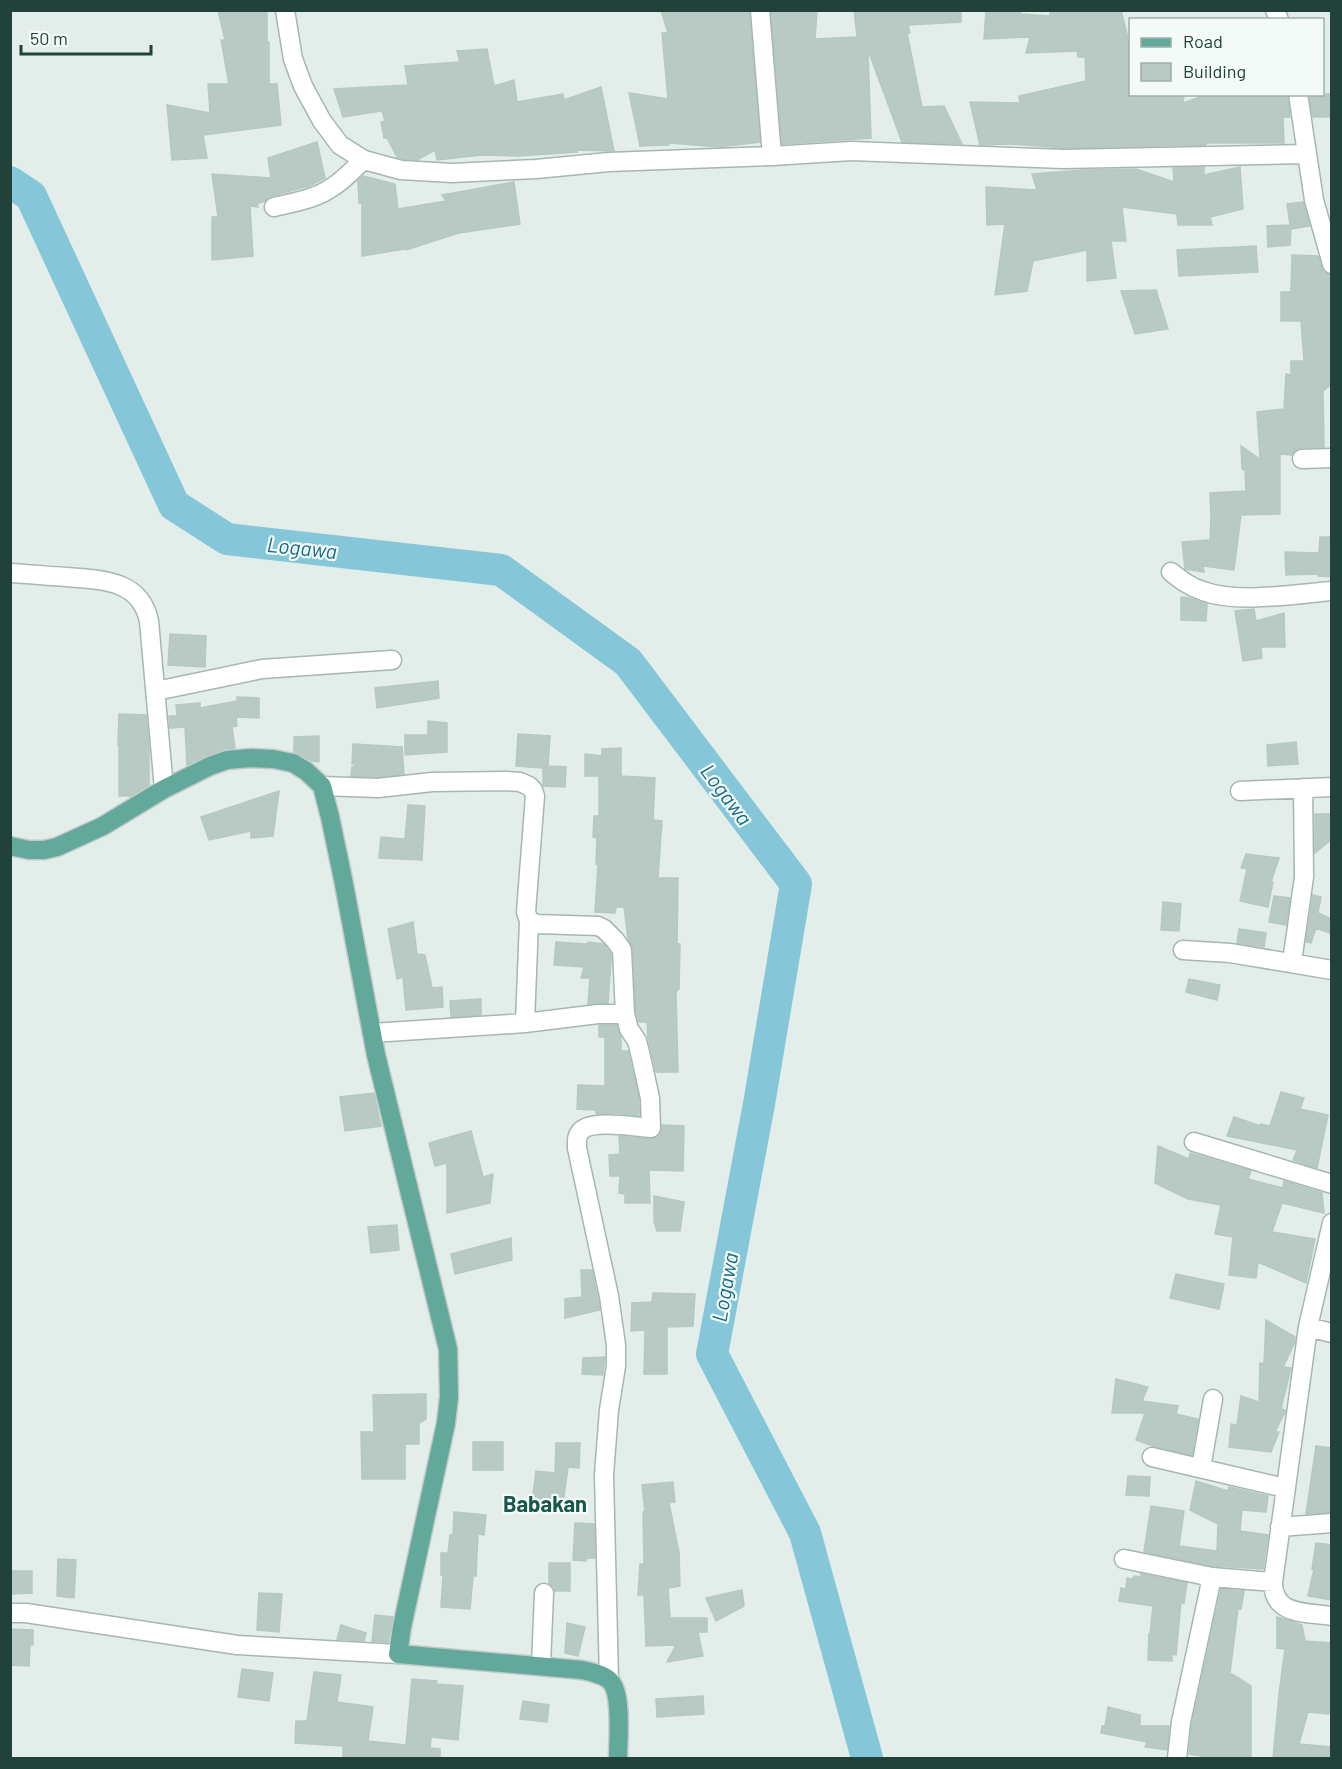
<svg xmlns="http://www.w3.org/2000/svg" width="1342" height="1769" font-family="Barlow,sans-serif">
	<rect width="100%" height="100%" fill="#e3eeea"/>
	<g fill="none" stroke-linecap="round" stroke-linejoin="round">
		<path stroke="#85c7d9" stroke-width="32" d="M10 182 31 196 174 505 227 539 501 570 628 662 796 884 759 1104 712 1354 805 1533 867 1758"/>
	</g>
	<path fill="#b8cac3" stroke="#b5c9c2" stroke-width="1.5" d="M218 10H267V42H269V84H277L281 125 203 135 207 158 172 160 167 105 210 113 208 84H229L221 40H225Z
		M661 10H749L760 142 719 147 669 143V145L640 146 629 93 668 99 662 33H668Z
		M771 10H817L815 39 857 37 854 10H961V22L908 25 910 33H907L922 107 944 106 962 144 902 142 868 50 871 138 782 144Z
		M986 10H1021L1020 14 1050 16V10H1121L1131 50V94H1184L1183 103 1209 94H1287L1290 117H1283L1284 143H1206V145L1064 148 1012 144 980 145 970 102 1020 103 1019 96 1086 81 1085 57H1078L1077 51 1026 53 1030 37 984 39Z
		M487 49 494 86 514 80 517 102 563 94 564 100 601 87 614 151 577 150V152L518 156 482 155 437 160 435 150 417 160 403 159 397 157 387 138H384L381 122 385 121 382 111 343 117 334 89 408 85 405 66 460 62 457 51Z
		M1309 94H1332V117H1313Z
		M317 142 325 178 309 186 271 196 265 201 257 204 258 207 250 206 253 256 212 260V217H218L212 174 271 178 268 158Z
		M1204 167V175L1240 167 1243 209 1210 217 1212 225H1178L1177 214 1122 207 1126 241H1111L1116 278 1087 281V250L1033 261 1027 291 995 295 1005 224 987 225 986 187 1037 190 1032 174 1084 170 1136 169 1174 182 1173 168Z
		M363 176 395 184 398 209 446 201 442 195 514 182 520 224 459 233 406 250 405 249 362 256V203H359L358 181Z
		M1303 202 1310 226 1291 229 1290 245 1268 247 1267 226 1290 225 1287 204Z
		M1256 246 1258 272 1179 276 1177 250Z
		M1292 255 1318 256 1324 272 1331 275 1332 384 1323 391 1324 447 1302 448 1296 450 1292 455 1280 454V514L1241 515 1234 570 1203 566 1204 572 1185 569 1182 542 1210 540 1211 517 1210 493 1246 491 1245 471 1242 469 1241 446 1260 459 1257 412 1284 409 1286 374 1291 375V361H1304L1301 321H1281V292H1291Z
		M1156 290 1168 329 1135 334 1121 291Z
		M1320 537H1332V577L1318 576V574L1286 575 1285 552 1319 553Z
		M1181 597 1189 598 1207 604 1206 621 1181 620Z
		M1254 609 1256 621 1284 613 1285 647H1261L1262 658 1243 661 1235 611Z
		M170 634 206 636 205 667 168 665Z
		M438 681 439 698 377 708 375 688Z
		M237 697 259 698V718L236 717 237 726 232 727 235 748 223 749 187 765 185 727 170 728 169 716H177L176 705 200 703V708L237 701Z
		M119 714 146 715 149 747V785L131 796H119V745H118Z
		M428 721 447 723V752L405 755V735H428Z
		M518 734 550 736 548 766 566 767 565 787 543 786V768L516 766Z
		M319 736V762L312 761 294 752V737Z
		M1296 742 1298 764 1268 766 1267 745Z
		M353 744 402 747 404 774 378 777 351 776 352 767 360 764H352Z
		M621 748V776L655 778 653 820 662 821 658 878H678L677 944H680L679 989 676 992 678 1072H656L648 1038 647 1022H639L636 1012 633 949 628 939 624 907H616L615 913 595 912 598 864H596L597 838 593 837 594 816H599V776H585V754L602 756V749Z
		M279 791 273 836 251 838V831L209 840 201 817Z
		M408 805 425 806 422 860 379 858 381 837 405 839Z
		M1315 814H1332V839L1315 853Z
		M1246 854 1279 858 1271 882H1273L1268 907 1240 901 1247 869 1241 868Z
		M1313 895 1321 897 1318 913 1332 919V934L1316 928 1311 943 1306 942Z
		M1274 896 1290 898 1286 925 1269 922Z
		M1163 902 1181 904 1179 931 1161 930Z
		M413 922 417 954 425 955 432 988 442 987 443 1007 406 1010 403 977 397 979 388 929Z
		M1239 929 1266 933 1264 947 1237 943Z
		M556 942 587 944 588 942 603 944 606 947 611 954V962L608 1003 588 1004 590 978H581L584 967 554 965Z
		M1189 979 1220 985 1217 1000 1186 992Z
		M481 999V1015L451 1017 450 1001Z
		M599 1025H616L621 1038V1051H628L639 1099V1116L615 1113 596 1114V1110L577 1109 578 1085 605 1086V1037H599Z
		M1281 1092 1304 1098 1300 1109 1328 1115 1317 1168 1293 1160 1297 1150 1227 1136 1234 1117 1261 1126V1124L1270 1126Z
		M374 1093 381 1126 345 1131 340 1097Z
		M662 1125 684 1126 683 1171 649 1170 650 1203H625V1194L619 1193 620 1176H610L609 1155 620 1154 619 1136 650 1139 656 1138 661 1133Z
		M471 1131 483 1177 493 1174 490 1203 447 1213V1163L435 1166 429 1143Z
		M1158 1146 1189 1159 1190 1153 1251 1171 1248 1179 1283 1188 1284 1181 1322 1193 1324 1213 1282 1203 1272 1232 1315 1239 1306 1283 1258 1262 1256 1278 1229 1275 1233 1237 1215 1234 1221 1205 1188 1199 1155 1183Z
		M654 1196 684 1202 680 1231H657L654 1222Z
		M397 1225 399 1250 371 1253 368 1227Z
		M511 1238 512 1260 455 1274 451 1254Z
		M581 1270H592L600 1310 565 1318V1299L582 1297Z
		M1176 1274 1224 1284 1219 1309 1170 1298Z
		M653 1293 695 1294 693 1326 667 1327V1374H644L645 1330 631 1331 632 1303 652 1302Z
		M1266 1320 1295 1337V1342L1283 1367 1291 1368 1281 1409 1285 1410V1412L1275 1432H1279L1271 1452 1229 1447 1231 1424 1237 1425 1241 1396 1259 1402 1260 1363 1264 1364Z
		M605 1357 603 1375 582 1374 583 1358Z
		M1116 1379 1148 1387 1142 1401 1178 1406 1176 1414 1198 1419 1192 1455 1153 1446 1136 1440 1145 1413H1112Z
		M426 1394V1419L419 1423V1444H405V1479H362L361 1432H374L373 1395Z
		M473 1442H503V1470H473Z
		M556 1443H580L579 1468 568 1467 563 1504 532 1501 536 1471 555 1473Z
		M1316 1446 1332 1448V1512L1306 1514Z
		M1128 1476 1150 1477 1149 1496 1126 1495Z
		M1196 1481 1228 1491 1229 1487 1268 1496 1266 1512 1242 1510 1240 1531 1268 1535 1263 1569 1214 1566 1144 1552 1151 1506 1184 1511 1179 1546 1217 1551 1218 1524 1190 1510Z
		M673 1482 675 1502 669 1503 679 1552 680 1586 668 1588 670 1618H707V1632H698L703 1656 667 1662 676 1645 646 1646 644 1595H638L640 1564H644L643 1512H645L642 1485Z
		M454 1512 486 1515 484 1535 478 1534 476 1576H473L470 1609 441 1607 443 1575H441V1553H448L450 1535H453Z
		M575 1523 594 1524 595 1558H587L586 1561 573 1560Z
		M1316 1543 1332 1545V1600L1308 1596 1314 1569H1312Z
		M58 1559 76 1560 74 1598 57 1596Z
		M549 1563H570V1591H555L554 1587 549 1583Z
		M10 1571H32V1593L10 1594Z
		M1141 1574 1187 1583 1184 1603 1181 1602 1176 1655 1172 1654V1661L1148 1660 1149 1634H1150L1153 1606 1119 1601 1121 1588 1126 1589 1127 1578 1133 1579 1134 1576 1141 1577Z
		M1221 1589 1244 1591 1241 1609H1238L1230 1673 1251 1686V1758H1215L1189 1754 1192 1724Z
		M742 1590 744 1606 716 1621 706 1598Z
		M259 1593 282 1594 279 1632 257 1630Z
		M375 1615 393 1617 388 1642 372 1641Z
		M1277 1617 1302 1625 1305 1641 1332 1643V1713H1328V1714L1308 1712 1299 1744 1332 1747V1758H1273L1279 1694 1285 1649 1277 1648Z
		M567 1623 585 1627 578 1656 565 1653Z
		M341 1625 366 1633 364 1641 337 1639Z
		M10 1629 33 1630V1645H30L29 1666 10 1665Z
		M242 1669 273 1673 269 1701 238 1697Z
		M314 1672 341 1675 337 1702 373 1707 368 1741 406 1745 412 1679 437 1681 436 1684 463 1686 458 1740 431 1737 430 1748 440 1749V1758H343V1746L295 1743 296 1721H307Z
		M703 1696 704 1714 657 1717 656 1699Z
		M523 1701 549 1705 547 1722 520 1719Z
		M1108 1707 1140 1715V1726H1169L1167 1750 1145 1747 1147 1742 1101 1733 1102 1726H1105Z"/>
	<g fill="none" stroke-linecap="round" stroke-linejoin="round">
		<g stroke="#a5b7b2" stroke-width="21">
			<path id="minor" d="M285 10 293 59 303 86 322 121 340 145 364 160 401 170 452 173 536 169 609 162 772 156 851 151 1064 159 1306 154
				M760 10 772 156
				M1275 10 1279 20
				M1298 94 1314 200 1332 264
				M274 207C295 202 316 199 334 186 345 179 354 168 364 160
				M1302 459 1332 458
				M1171 572C1181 580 1190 587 1203 591 1237 604 1295 594 1332 591
				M10 573C29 574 48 576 66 577 101 580 140 579 149 621L164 789
				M156 691 262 669 392 660
				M322 786 378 788 432 782 506 781 520 782 529 786 533 790 535 796 526 912 529 921 537 924 598 926 604 929 615 940 622 950 625 1014 629 1029 637 1041 641 1057 650 1098 651 1128C635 1127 592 1119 581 1131 576 1136 577 1142 577 1148L609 1296 616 1345V1366L609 1410 604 1475 609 1680
				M1240 791 1332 787
				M1183 950 1230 953 1332 970
				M1292 962 1304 877 1303 788
				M525 1023 529 921
				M372 1033 525 1023 598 1014H625
				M1194 1142 1332 1184
				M1332 1223 1308 1327 1273 1582C1273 1616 1306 1612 1332 1616
				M1308 1327 1332 1333
				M1152 1457 1285 1488
				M1201 1468 1213 1399
				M1280 1527 1332 1523
				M1124 1559 1212 1577 1273 1582
				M10 1613H26L237 1645 398 1654
				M541 1666 544 1593
				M1177 1758 1181 1722 1212 1577"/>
		</g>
		<g stroke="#c1cac8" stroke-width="21">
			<path id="major" d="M10 846 29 850H44L57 847 103 826 164 789 210 766 227 760 251 758 273 759 293 763 306 771 322 786 330 817 343 879 376 1055 448 1349 449 1397 446 1423 402 1627 398 1654 582 1670C591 1672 602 1674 609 1680 623 1691 618 1741 618 1758"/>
		</g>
		<use href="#minor" stroke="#fff" stroke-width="18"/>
		<use href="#major" stroke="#63a99b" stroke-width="18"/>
	</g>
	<g text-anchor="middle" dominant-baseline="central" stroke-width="4.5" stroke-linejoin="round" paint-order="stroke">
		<g font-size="21" font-style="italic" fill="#136c85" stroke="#f4faf8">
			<text transform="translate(302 547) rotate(6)">Logawa</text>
			<text transform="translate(727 794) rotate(53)">Logawa</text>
			<text transform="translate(724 1287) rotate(-80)">Logawa</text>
		</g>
		<g font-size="22" font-weight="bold" fill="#1a574b" stroke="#f4faf8">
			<text x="545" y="1503">Babakan</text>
		</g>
	</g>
	<rect width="1342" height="1769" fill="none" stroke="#20423b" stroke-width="24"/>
	<rect x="1129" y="18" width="195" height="78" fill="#f4faf8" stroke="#9fb0ac" stroke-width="1.5"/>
	<rect x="1141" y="38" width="30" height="9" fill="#63a99b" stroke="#9fb0ac" stroke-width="1.5"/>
	<text x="1183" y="48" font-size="18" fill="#20423b">Road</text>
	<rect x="1141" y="63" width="30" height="18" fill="#b8cac3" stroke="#9fb0ac" stroke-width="1.5"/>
	<text x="1183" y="78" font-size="18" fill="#20423b">Building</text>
	<path d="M21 45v9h130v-9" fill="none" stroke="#20423b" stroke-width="3"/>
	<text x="30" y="45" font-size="18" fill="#20423b" stroke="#f4faf8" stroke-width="4.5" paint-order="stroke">50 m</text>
</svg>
